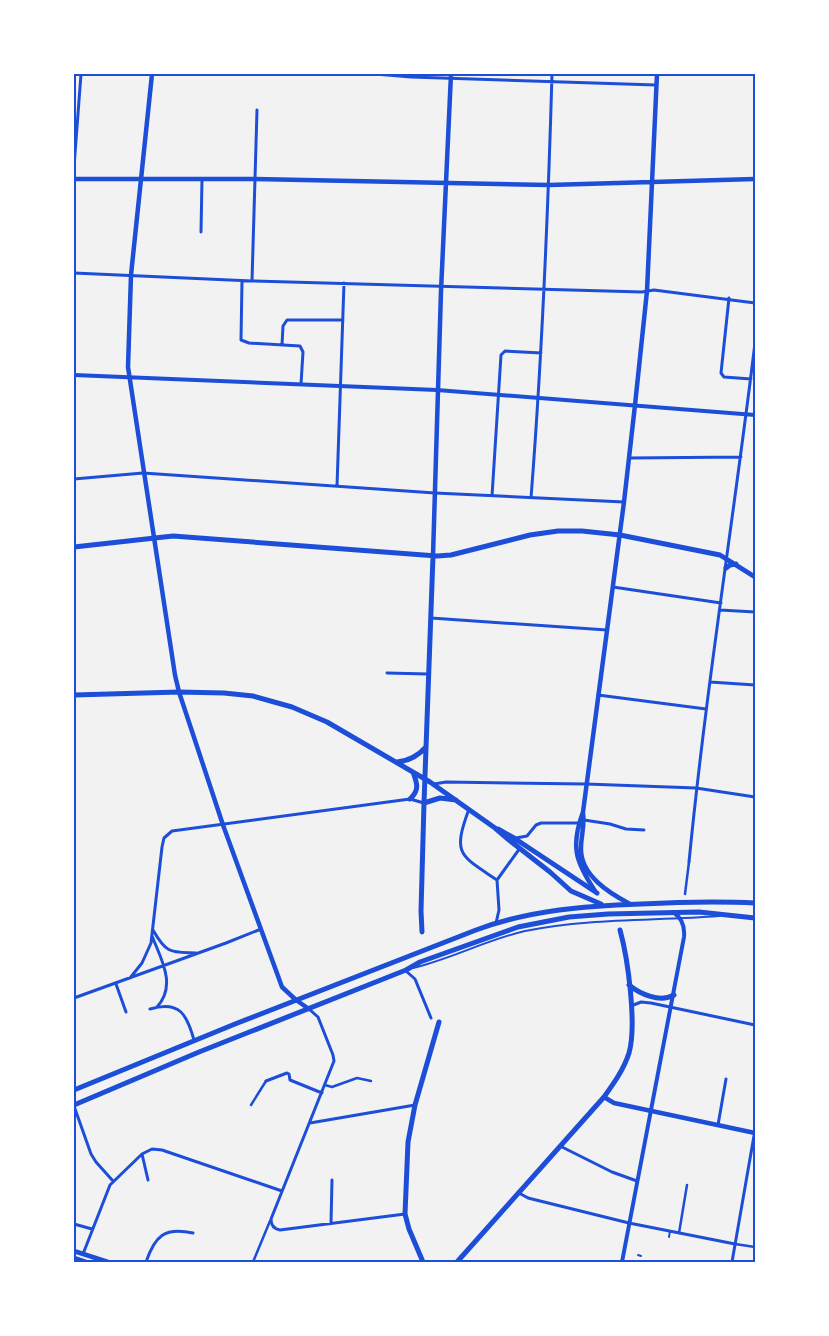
<svg xmlns="http://www.w3.org/2000/svg" width="829" height="1336" font-family="Overpass,sans-serif">
	<rect width="100%" height="100%" fill="#f2f2f2"/>
	<g fill="none" stroke-linecap="round" stroke-linejoin="round">
		<path stroke="#1d4ed8" stroke-width="2" d="M413 968C451 959 486 940 525 931 589 918 654 921 719 916
			M669 1237 670 1231
			M638 1255 641 1256"/>
		<path stroke="#1d4ed8" stroke-width="2.5" d="M685 894 689 862
			M325 1085 332 1087 357 1078 371 1081
			M251 1105 266 1081
			M679 1233 687 1185
			M735 1244 755 1247
			M253 1262 270 1221"/>
		<path stroke="#1d4ed8" stroke-width="3" d="M375 74 411 77 656 85
			M74 167 81 74
			M201 232 202 179
			M74 273 252 281 642 292 654 290 755 303
			M242 281 241 340 249 343 300 346 303 352 301 384
			M252 281 257 110
			M729 298 721 373 724 377 751 379
			M282 345 283 326 287 320H343
			M630 458 741 457
			M74 479 143 473 435 493 624 502
			M337 486 344 283
			M492 496 501 355 505 351 541 353
			M531 498C542 357 548 215 552 74
			M613 587 721 603
			M720 610 755 612
			M431 618 607 630
			M387 673 428 674
			M710 682 755 685
			M598 695 706 709
			M434 784 446 782 586 784 696 788 755 797
			M469 809C452 855 460 855 497 880
			M584 820 610 824 626 829 644 830
			M516 838 527 836 536 825 541 823H579
			M689 862C706 688 734 516 755 343
			M496 923 499 910 497 880 520 848
			M153 930C167 955 172 952 196 953
			M152 936C161 959 177 985 157 1007
			M406 971 415 979 431 1018
			M130 978 142 963 151 943 162 847 164 838 172 831 410 799 424 803
			M116 984 126 1012
			M74 998 226 943 261 929
			M631 1006 641 1002 651 1003 755 1025
			M150 1009C180 1000 187 1015 194 1040
			M309 1009 318 1017 333 1055 334 1061 271 1219C271 1226 274 1229 280 1230L405 1214
			M266 1081 287 1073 289 1074 290 1080 322 1093
			M74 1106 91 1154 96 1162 113 1181
			M310 1123 415 1105
			M718 1125 726 1079
			M560 1146 612 1172 637 1181
			M142 1154 148 1180
			M519 1193 528 1198 629 1223 735 1244
			M331 1223 332 1180
			M74 1224 92 1229
			M83 1254 110 1185 142 1154 152 1149 162 1150 282 1191
			M146 1262C155 1236 164 1227 193 1233
			M732 1262 755 1130"/>
		<path stroke="#1d4ed8" stroke-width="4" d="M74 375 437 390 755 415
			M622 1262 684 937C685 927 682 918 673 912"/>
		<path stroke="#1d4ed8" stroke-width="4.5" d="M152 74 131 275 128 367 175 675 179 692 223 825 282 987 296 1000 309 1009
			M74 179H255L549 185 755 179
			M433 556 441 291 451 74
			M583 813C585 825 581 836 581 848 580 875 609 893 630 904
			M595 891C576 862 570 847 583 812L624 502 635 405 647 291 657 74
			M604 1097 614 1103 755 1133
			M74 1251 108 1262
			M74 1258 86 1262"/>
		<path stroke="#1d4ed8" stroke-width="5" d="M74 547 173 536 437 556 451 555 530 535 558 531H582L620 535 720 555 755 577
			M726 568 730 565 736 564
			M74 695 179 692 224 693 253 696 292 707 327 722 430 782 495 828 509 840 550 872 571 891 601 904
			M397 762C409 761 418 756 426 747
			M410 799C420 790 417 783 413 772
			M424 803 440 798 456 800
			M498 829 514 838 597 893
			M422 932 421 911 424 803 433 556
			M629 985C640 994 660 1003 674 995
			M74 1090 235 1024 476 930C530 910 584 906 641 904 679 902 717 901 755 903
			M74 1105 199 1052 406 970 420 962 518 927 569 917 608 914 699 912 755 918
			M423 1262 409 1229 405 1214 408 1142 415 1105 439 1022
			M457 1262 604 1097C614 1083 624 1069 629 1053 637 1025 628 959 620 930"/>
	</g>
	<rect width="829" height="1336" fill="none" stroke="#ffffff" stroke-width="150"/>
	<rect x="75" y="75" width="679" height="1186" fill="none" stroke="#1d4ed8" stroke-width="2"/>
</svg>
